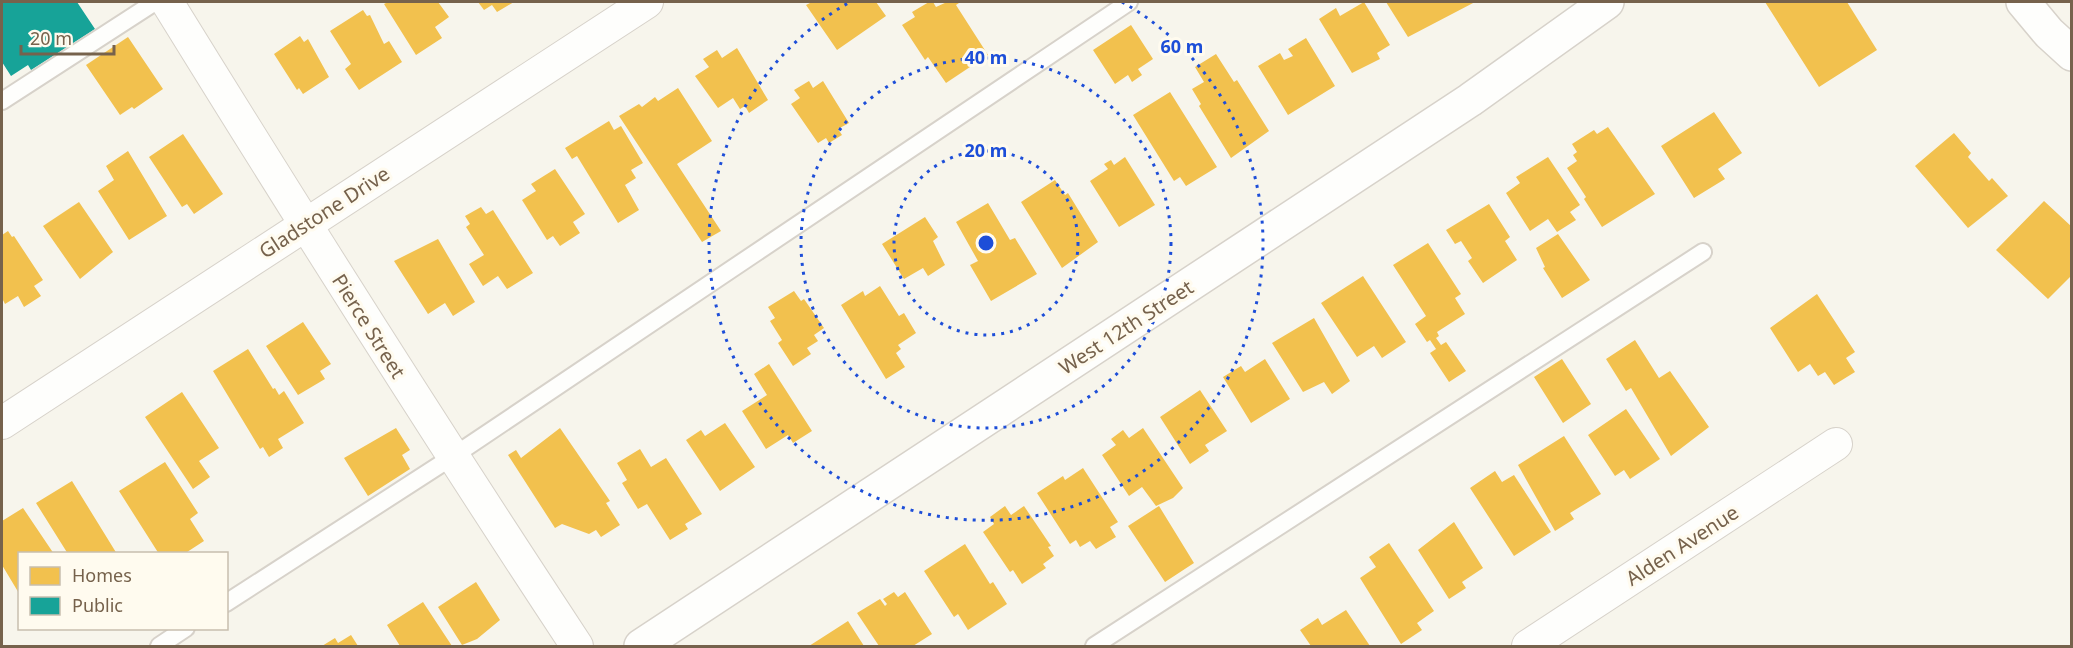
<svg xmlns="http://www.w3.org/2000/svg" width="2073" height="648" font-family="'Noto Sans',sans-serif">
	<rect width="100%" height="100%" fill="#f7f5ec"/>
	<path fill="#f2c14e" d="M388 2H438L449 17 435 27 442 38 416 55 384 4Z
		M478 2H514L497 12 492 5 484 10Z
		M812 2H876L886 16 837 50 806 5Z
		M929 2H933L936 7 947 2H958L959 3 956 5 988 55 946 83 928 57 925 60 902 25 915 17 912 12Z
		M1364 2 1390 45 1377 53 1380 59 1352 73 1319 19 1336 8 1340 16Z
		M1386 2H1475L1408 37Z
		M1765 2H1847L1877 50 1819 87Z
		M363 10 367 16 370 15 384 44 389 41 402 62 359 90 345 69 351 64 330 31Z
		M1131 25 1153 59 1138 69 1142 75 1132 82 1128 75 1115 84 1093 50Z
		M300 36 304 42 308 39 329 77 303 94 299 88 297 90 274 54Z
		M128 37 163 89 134 109 132 107 120 115 86 65Z
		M1306 38 1335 86 1288 115 1258 66 1280 53 1284 60 1293 56 1288 49Z
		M737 48 768 100 749 113 745 106 740 109 733 98 718 108 695 76 709 67 703 59 717 50 722 58Z
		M1216 54 1234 82 1237 80 1269 131 1231 158 1199 106 1201 104 1192 89 1204 82 1195 67Z
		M809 81 813 88 823 81 849 123 838 129 842 135 829 143 826 138 818 143 791 104 800 98 794 90Z
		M678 88 712 141 677 164 721 231 702 242 619 116 639 104 642 107 655 97 658 101Z
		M1170 92 1217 167 1186 186 1180 177 1174 181 1133 115Z
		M1714 112 1742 153 1718 169 1725 179 1694 198 1661 146Z
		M609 121 614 130 621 126 643 163 631 170 636 178 625 185 639 210 618 223 577 156 572 159 565 148Z
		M1608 127 1655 194 1602 227 1584 199 1586 197 1567 168 1577 161 1573 155 1577 152 1572 144 1594 130 1597 134Z
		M1954 133 1971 153 1968 157 1989 181 1992 178 2008 196 1968 228 1915 166Z
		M183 134 223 194 194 214 187 204 182 207 149 157Z
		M128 151 167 216 129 240 98 191 114 180 106 166Z
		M1125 157 1155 205 1119 227 1090 181 1108 169 1104 164 1111 160 1114 165Z
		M1548 157 1580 205 1570 212 1576 220 1557 232 1548 219 1530 231 1506 193 1520 183 1516 177Z
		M555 169 585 214 573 222 580 233 560 246 553 236 547 240 522 200 536 191 531 184Z
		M1055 180 1065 195 1068 193 1098 242 1062 268 1021 202Z
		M2044 201 2072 227V275L2048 299 1996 250Z
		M79 202 113 252 80 279 43 226Z
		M988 203 1010 240 1015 238 1037 274 991 301 970 265 978 261 956 222Z
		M1489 204 1510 237 1505 241 1517 260 1483 283 1468 261 1472 258 1461 241 1455 244 1446 230Z
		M481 207 486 214 493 210 533 273 507 289 498 276 483 286 469 264 484 255 466 227 470 224 465 216Z
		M925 217 938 237 933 241 945 265 928 276 923 268 904 279 882 244Z
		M8 231 12 237 14 236 43 280 34 286 41 296 24 307 18 296 5 304 2 298V235Z
		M1558 234 1590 280 1562 298 1543 268 1545 267 1536 248Z
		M438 239 475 302 453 316 445 303 428 314 394 261Z
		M1428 243 1461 294 1455 298 1465 314 1437 332 1439 336 1436 338 1441 345 1446 342 1466 371 1449 382 1430 353 1436 349 1430 340 1427 342 1415 324 1426 316 1393 265Z
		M1363 276 1406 342 1382 358 1374 346 1357 357 1321 303Z
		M880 286 899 316 904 313 916 333 898 345 901 349 896 353 905 367 886 379 841 305 863 291 865 296Z
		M794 291 801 301 804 299 824 328 814 335 818 341 807 348 811 354 793 366 778 343 782 340 770 321 775 318 768 307Z
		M1817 294 1855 352 1846 358 1855 372 1834 385 1825 372 1818 376 1810 364 1798 372 1770 328Z
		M1314 318 1350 381 1332 394 1324 382 1303 392 1272 343Z
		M303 322 331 364 320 371 325 379 298 395 266 346Z
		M1635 340 1659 378 1670 371 1709 427 1671 456 1631 388 1626 391 1606 359Z
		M248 349 273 389 275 388 279 395 284 391 304 423 278 439 283 448 269 457 263 447 260 449 213 371Z
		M1265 359 1290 399 1251 423 1223 377 1241 366 1245 372Z
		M1562 359 1591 404 1563 423 1534 377Z
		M769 364 812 431 793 443 788 435 766 449 742 411 767 395 754 374Z
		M1200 390 1227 431 1205 445 1209 451 1190 464 1160 417Z
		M182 392 219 448 199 461 210 477 193 489 145 417Z
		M1626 409 1660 459 1630 479 1624 470 1615 476 1588 435Z
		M725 423 755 467 720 491 686 440 701 430 705 436Z
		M396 428 410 450 402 455 410 469 368 496 344 458Z
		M560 428 610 501 606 503 620 525 601 537 596 530 589 534 562 524 555 528 508 455 516 450 521 458Z
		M1143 428 1183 488 1173 498 1156 506 1142 487 1129 496 1102 455 1116 445 1111 439 1123 430 1129 438Z
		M1564 436 1601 494 1570 513 1574 519 1555 531 1518 465Z
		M640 449 651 467 666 458 702 514 685 524 688 529 670 540 647 504 638 509 622 483 627 480 617 463Z
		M165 462 198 513 190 519 204 541 184 554H159L119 491Z
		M1083 468 1118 522 1110 527 1116 537 1096 549 1090 541 1080 547 1076 540 1070 544 1037 493 1063 476 1065 480Z
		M1495 471 1502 482 1514 475 1551 532 1514 556 1470 488Z
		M72 481 117 554H68L36 503Z
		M1005 506 1011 515 1024 506 1051 546 1048 547 1054 556 1043 564 1046 568 1022 584 1013 570 1010 572 983 532 994 524 990 517Z
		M1159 506 1194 563 1165 582 1128 526Z
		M23 508 54 554H20V595L2 565V521Z
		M1454 522 1483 568 1462 582 1466 588 1449 599 1418 550Z
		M1389 543 1434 611 1417 623 1422 630 1401 644 1360 578 1376 567 1369 557Z
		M965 544 990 584 993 582 1007 604 968 630 958 614 954 617 924 571Z
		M476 582 500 620 477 639 462 645 438 607Z
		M894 592 898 597 905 592 932 634 913 646H879L857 613 880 599 885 606 887 604 883 599Z
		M423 602 452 646H400L387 625Z
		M1346 610 1370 646H1311L1300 630 1318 618 1322 625Z
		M848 621 864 646H809L820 639Z
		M351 635 358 646H322L335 638 338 643Z"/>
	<path fill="#17a398" d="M2 2H77L95 29 31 70 28 65 11 76 2 62Z"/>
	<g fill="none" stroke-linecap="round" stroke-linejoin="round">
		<g stroke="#d7d2ca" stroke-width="20">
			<path id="service" d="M2 101 155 2
				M226 603 452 457 1129 2
				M159 646 186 628
				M1094 646 1703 252"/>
		</g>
		<g stroke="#d7d2ca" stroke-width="34">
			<path id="minor" d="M167 2C301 219 437 434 577 646
				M2 423 647 2
				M1528 646 1836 444"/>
		</g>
		<g stroke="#d7d2ca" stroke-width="36">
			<path id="tertiary" d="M2023 2 2049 33 2072 54
				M641 646 1470 100 1607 2"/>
		</g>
		<use href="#service" stroke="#fefefc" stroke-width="16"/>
		<use href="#minor" stroke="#fefefc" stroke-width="32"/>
		<use href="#tertiary" stroke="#fefefc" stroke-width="33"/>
	</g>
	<g fill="none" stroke="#1d4ed8" stroke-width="3" stroke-dasharray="3 6">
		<circle cx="986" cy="243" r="92"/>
		<circle cx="986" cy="243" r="185"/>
		<path d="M1122 2A277 277 0 1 1 850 2"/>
	</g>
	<g text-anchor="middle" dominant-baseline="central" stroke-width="6" stroke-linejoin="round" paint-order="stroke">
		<g font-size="20" fill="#76624c" stroke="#fffbef">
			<text transform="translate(324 212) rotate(-33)">Gladstone Drive</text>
			<text transform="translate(369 326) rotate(58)">Pierce Street</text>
			<text transform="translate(1126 327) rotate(-33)">West 12th Street</text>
			<text transform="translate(1682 545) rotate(-33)">Alden Avenue</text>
		</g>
	</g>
	<circle cx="986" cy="243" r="9" fill="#1d4ed8" stroke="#fffbef" stroke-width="3"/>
	<g font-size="18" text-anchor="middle" font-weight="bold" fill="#1d4ed8" stroke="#fffbef" stroke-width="6" stroke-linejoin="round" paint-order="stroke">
		<text x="1182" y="53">60 m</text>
		<text x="986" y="64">40 m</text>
		<text x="986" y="157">20 m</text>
	</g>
	<rect width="2073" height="648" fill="none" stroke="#76624c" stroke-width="6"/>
	<rect x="18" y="552" width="210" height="78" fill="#fffbef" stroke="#c8beae" stroke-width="1.5"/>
	<rect x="30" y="567" width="30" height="18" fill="#f2c14e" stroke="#c8beae" stroke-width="1.5"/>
	<text x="72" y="582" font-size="18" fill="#76624c">Homes</text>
	<rect x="30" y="597" width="30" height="18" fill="#17a398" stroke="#c8beae" stroke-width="1.5"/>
	<text x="72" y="612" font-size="18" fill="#76624c">Public</text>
	<path d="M21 45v9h93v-9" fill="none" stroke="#76624c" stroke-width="3"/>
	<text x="30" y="45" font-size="18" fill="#76624c" stroke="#fffbef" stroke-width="4.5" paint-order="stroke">20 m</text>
</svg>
